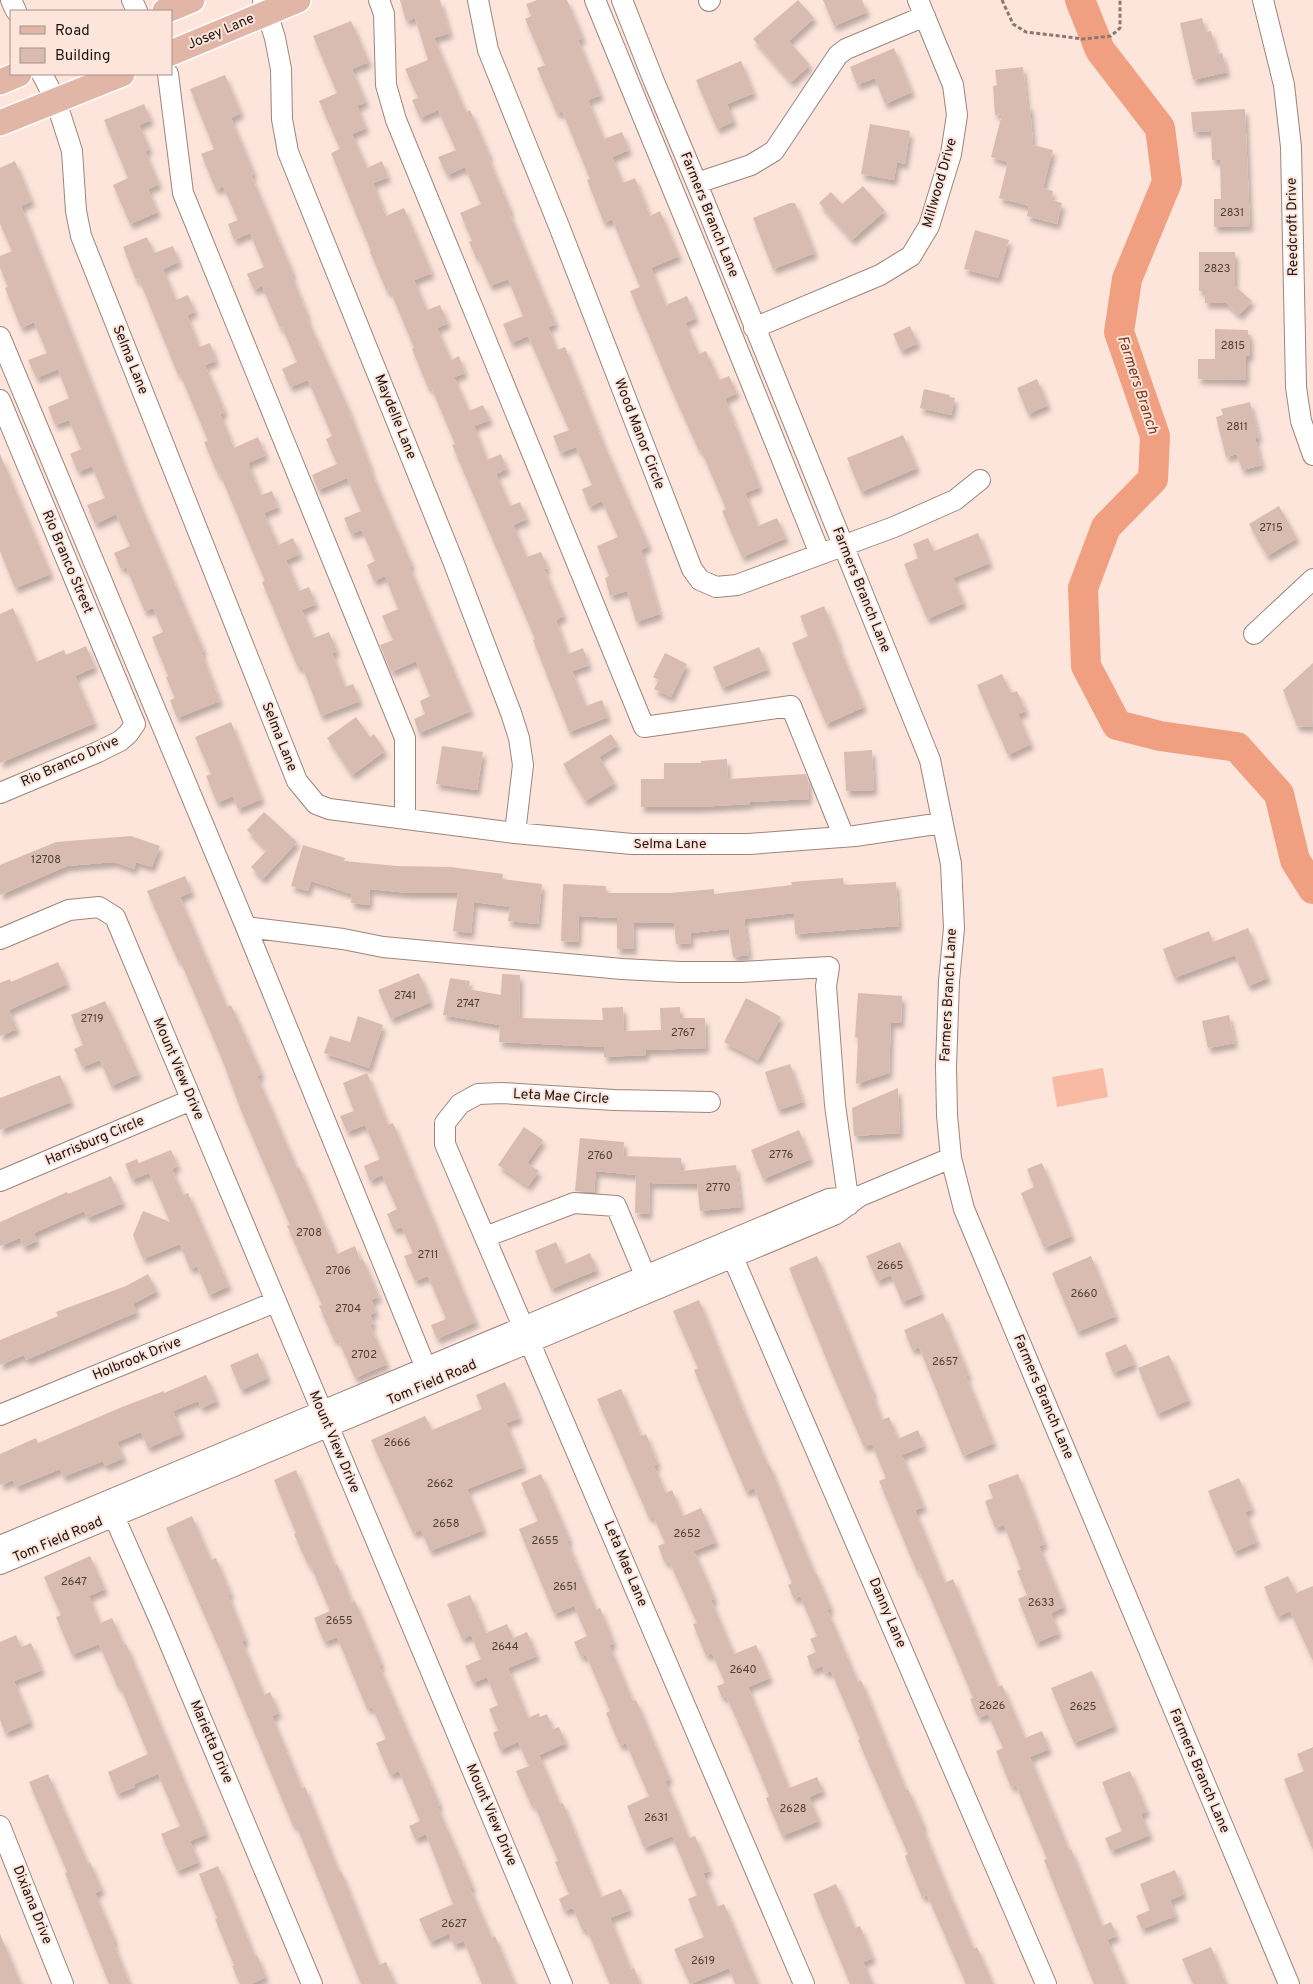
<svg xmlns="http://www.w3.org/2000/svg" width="1313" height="1984" font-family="Overpass,sans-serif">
	<defs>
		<filter id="shadow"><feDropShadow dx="3" dy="5.5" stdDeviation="2.5" flood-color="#0004"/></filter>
	</defs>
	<rect width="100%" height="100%" fill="#fde5dc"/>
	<path fill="#f8baa3" d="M1103 1068 1108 1097 1057 1107 1052 1077Z"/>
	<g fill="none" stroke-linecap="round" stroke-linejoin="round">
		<path stroke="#f09f80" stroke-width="30" d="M1080 0 1100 50 1160 128 1167 182 1127 279 1119 332 1155 436 1153 479 1106 527 1083 588 1086 666 1117 725 1160 736 1237 747 1279 794 1295 860 1313 889"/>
	</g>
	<path fill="#d9bcb1" filter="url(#shadow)" d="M400 0H440L450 33 434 38 466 112 470 110 490 156 488 157 511 211 509 212 556 324 548 327 557 350 565 347 605 447 649 546 641 550 660 614 636 622 627 591 610 596 605 578 609 576 597 546 618 537 602 501 589 507 582 489 592 485 576 447 560 453 553 436 569 430 528 336 511 343 503 324 523 316 508 279 490 286 478 258H476L469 242 472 241 460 213 481 204 465 167 447 175 438 157 456 150 438 110 420 118 412 100 418 98 405 69 428 60 415 18 406 21Z
		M537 0H567L583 38 578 40 601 95 588 100 604 139 622 132 629 150 612 157 623 183 635 178 650 216 660 211 679 256 651 268 666 305 687 296 696 318 685 323 699 354 706 351 719 380 729 376 737 393 725 399 760 487 745 493 758 526 777 518 786 538 742 557 722 511 726 509 701 450 699 451 672 391 630 291 640 287 612 219 604 223 587 180 590 179 562 111 557 114 537 68 545 65 525 19 531 16 526 4Z
		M798 0 814 18 789 41 810 65 791 82 753 39Z
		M823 0H862L867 12 834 26Z
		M1202 18 1206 32 1211 31 1217 54 1222 53 1227 72 1193 80 1180 23Z
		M351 21 369 62 352 69 366 102 357 106 366 128 352 134 367 168 382 161 388 177 373 183 386 216 404 208 432 273 414 280 427 310 440 305 448 323 437 328 451 360 459 356 465 373 454 377 469 411 483 405 490 420 474 426 487 460 501 454 507 469 496 474 510 506 520 502 527 519 513 525 527 557 541 552 548 568 544 569 564 616 556 620 568 654 583 648 589 665 572 671 586 706 602 700 608 717 569 732 533 640 535 639 452 445 455 444 431 387 428 388 412 349 414 348 390 290 387 292 370 252 371 251 331 153 340 149 319 101 337 93 313 36Z
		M894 48 912 92 885 104 875 78 857 85 850 67Z
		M741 61 754 93 727 104 734 121 717 129 696 80Z
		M1023 67 1027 105H1030L1033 145 1053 150 1043 188 1053 191 1051 200 1062 203 1057 224 1027 216 1029 206 999 198 1008 162 991 157 1002 114 995 115 993 86 997 85 995 70Z
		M225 75 241 113 231 118 254 173 251 175 293 273 291 274 308 316H306L347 405 371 468 370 469 412 565 409 566 471 711 419 733 414 719 425 714 420 701 430 696 416 661 391 672 380 645 393 640 382 616 398 609 385 576 374 581 367 565 375 561 362 530 351 534 344 518 361 511 347 478 318 490 312 475 337 464 326 439 332 436 308 380 290 387 282 369 297 362 282 327 280 328 262 286 254 290 247 274 264 267 250 233 234 240 228 224 238 220 223 186 216 190 201 154 214 149 190 89Z
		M144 104 151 120 139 125 150 149 145 151 159 184 148 189 158 212 130 224 113 185 128 178 104 120Z
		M1245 109 1250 226 1214 227V199H1221L1220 160H1212L1211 131 1193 132 1191 112Z
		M870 124 910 131 905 164 897 162 894 180 861 174Z
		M15 161 32 201 21 206 140 504 204 651 201 652 220 701 177 718 170 700 175 698 166 677 168 676 152 637 163 632 153 608 145 612 126 567 121 569 114 553 130 546 116 514 95 524 87 505 105 498 92 466 78 472 70 454 81 449 69 420 55 425 48 407 69 398 58 369 36 378 28 360 47 353 34 322 21 328 5 288 8 287 0 268V256L12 251 0 224V168Z
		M863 186 885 211 852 240 819 203 831 192 842 204Z
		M790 203H795L815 253 773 269 753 218Z
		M975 230 1009 240 998 278 964 269Z
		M147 237 154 253 173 246 179 262 163 269 176 300 188 295 195 312 187 315 199 347 210 343 216 361 205 365 225 412 220 414 234 448 258 437 266 455 248 463 261 495 272 491 278 507 264 513 278 545 293 538 300 554 286 560 299 591 309 587 316 604 302 610 314 638 329 632 337 651 332 653 345 687 353 684 360 701 321 716 302 666 298 668 262 582 265 581 220 474 218 475 204 442 208 441 180 374 178 375 139 279 136 280 123 247Z
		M1199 252H1235V286L1252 301 1239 315 1226 303H1205V291H1199Z
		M910 326 918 343 901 351 893 334Z
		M1215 329 1248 330V335H1250V356H1246V380L1198 379V359H1215Z
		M1037 379 1048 405 1028 414 1017 388Z
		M924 389 950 395 949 397 955 398 951 415 920 408Z
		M1250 402 1259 437 1255 438 1262 465 1242 470 1237 454 1226 457 1216 417 1223 415 1221 409Z
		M903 435 917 468 861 492 847 458Z
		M0 454 51 574 15 588 0 551Z
		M1279 506 1297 538 1267 556 1249 524Z
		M978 533 990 563 953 578 964 603 927 619 904 564 918 558 913 544 928 538 934 551Z
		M824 606 839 643 838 644 864 707 826 724 792 643 808 636 800 616Z
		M13 608 36 662 64 650 66 655 86 646 95 667 75 676 95 723 0 763V614Z
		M759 647 768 669 722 688 713 667Z
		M665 653 687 664 671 697 654 689 659 680 653 677Z
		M1313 663 1312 727 1297 726 1283 690Z
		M1002 674 1011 693 1017 691 1026 711 1018 714 1031 744 1008 755 977 685Z
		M356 717 370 737 374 734 385 751 352 775 327 738Z
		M231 722 262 799 238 809 233 796 217 803 206 776 211 774 195 737Z
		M611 734 618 745 599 757 615 783 585 801 563 764Z
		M442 746 483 752 477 790 436 784Z
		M872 750 874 790 846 791 844 752Z
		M727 759 728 779 806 774 808 779 809 799 749 802 750 804 697 807H641V779H664V763H701V761Z
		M264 812 297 842 263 879 251 867 267 850 247 830Z
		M131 836 160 846 152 867 136 862 134 869 114 862 67 866 0 895V865L56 842Z
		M303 845 345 858 344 861 397 866 451 867 503 874 502 879 542 884 538 924 508 921 510 907 474 902 471 933 453 931 458 893H408L370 889 369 905 351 903 352 894 311 881 308 891 291 886Z
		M185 876 192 892 180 897 227 1007 231 1005 250 1047 262 1074 257 1076 297 1168 299 1167 337 1254 355 1246 360 1260 363 1259 379 1297 371 1300 376 1312 370 1315 374 1323 370 1325 387 1364 355 1378 338 1339 334 1340 319 1306 322 1305 287 1226 290 1225 240 1108 222 1059 180 960 178 961 147 891Z
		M843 878 844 885 896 882 899 926 795 934 794 913 744 919 749 955 733 957 729 929 690 933 691 943 676 944 674 923H633L634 949H617V918L579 916 578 942 561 941 563 884 606 886V893H670L714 889V894L792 885 791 882Z
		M1248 928 1268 978 1248 986 1235 955 1174 978 1163 949 1209 931 1213 942Z
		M58 962 67 984 9 1010 17 1029 0 1036V983L10 979 11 982Z
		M419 973 431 1002 391 1019 378 990Z
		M502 974 520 975 519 1018 603 1020 602 1008 623 1007 624 1031 661 1030 660 1008 680 1007V1018H705L706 1048 646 1050V1055L604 1057V1047L499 1042 500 1025 443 1015 450 978 470 981 468 989 501 995Z
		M858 993 902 996 901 1023 891 1022 889 1073 856 1084 858 1038 855 1037Z
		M746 998 781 1017 758 1060 724 1042Z
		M105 1001 139 1074 111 1086 100 1060 82 1067 74 1049 83 1045 71 1015Z
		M1229 1015 1235 1043 1208 1048 1202 1021Z
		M358 1016 383 1025 369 1068 324 1053 330 1036 350 1042Z
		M790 1064 803 1102 778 1110 765 1072Z
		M367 1073 388 1125 393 1123 476 1322 437 1339 431 1325 446 1319 428 1276 415 1281 404 1256 413 1253 402 1227 394 1230 387 1214 397 1209 382 1175 370 1181 364 1166 380 1159 365 1125 347 1132 340 1116 354 1111 343 1083Z
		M60 1075 71 1102 0 1130V1098Z
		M898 1088 900 1133 854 1136 852 1108Z
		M524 1127 543 1140 527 1163 539 1171 528 1186 498 1165Z
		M799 1130 811 1159 763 1179 751 1150Z
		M580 1138 624 1142 623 1156 681 1158V1171L736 1165 741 1207 700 1211 697 1184 650 1183 649 1214 635 1213 636 1175 596 1171 594 1192 575 1191Z
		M171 1150 178 1166 172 1169 183 1195 188 1193 229 1286 209 1295 197 1266 190 1269 180 1244 143 1259 133 1235 143 1211 170 1222 149 1173 132 1180 125 1164 137 1159 139 1163Z
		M1042 1163 1072 1236 1044 1248 1021 1193 1034 1187 1027 1169Z
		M111 1176 123 1203 87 1218 84 1211 34 1233 37 1241 23 1247 20 1238 0 1246V1222L67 1192 68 1194Z
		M556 1242 565 1264 590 1253 597 1270 551 1289 535 1251Z
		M900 1242 922 1294 902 1302 891 1275 877 1281 866 1256Z
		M817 1256 874 1394H872L882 1420 889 1417 898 1439 918 1430 924 1446 902 1455 924 1507 915 1510 945 1583 953 1579 998 1687 1002 1685 1025 1738 1042 1731 1049 1749 1030 1757 1069 1850 1071 1849 1102 1926 1111 1922 1117 1936 1107 1940 1126 1984H1094L1044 1860 1047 1859 1016 1785 1011 1787 996 1751 1003 1748 988 1714 978 1718 970 1699 973 1698 950 1643 919 1571 917 1572 879 1481 886 1478 872 1444 864 1447 832 1373 789 1268Z
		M1091 1256 1116 1316 1077 1332 1052 1273Z
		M148 1274 157 1291 133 1304 137 1312 26 1360 24 1355 0 1365V1340L58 1316 56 1312 126 1286Z
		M699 1300 744 1411 768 1465 769 1464 815 1574 816 1573 831 1608 827 1610 858 1682 861 1680 906 1790 908 1789 924 1826 922 1827 951 1897 974 1949 977 1947 993 1984H966L927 1895 922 1897 905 1856 908 1854 858 1740 860 1739 831 1671 825 1673 822 1666 812 1670 807 1656 816 1652 810 1639 817 1636 800 1596 794 1599 788 1585 792 1583 754 1488 746 1492 694 1370 698 1368 673 1311Z
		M943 1313 969 1375 966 1376 994 1443 963 1456 919 1347 912 1350 904 1330Z
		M1126 1344 1135 1364 1113 1373 1105 1353Z
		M258 1353 268 1378 241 1390 230 1365Z
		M1169 1355 1189 1400 1157 1414 1138 1368Z
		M206 1375 217 1401 201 1408 198 1401 173 1411 182 1433 148 1448 141 1432 117 1442 124 1458 105 1466 103 1461 63 1477 60 1469 16 1487 13 1480 0 1485V1454L36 1438 38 1443 122 1407 164 1391V1393Z
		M505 1382 520 1418 506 1423 524 1467 467 1489 484 1530 430 1551 421 1530 413 1533 371 1440 425 1416 432 1430 482 1409 476 1395Z
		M621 1389 641 1436 646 1434 658 1464 654 1466 666 1493 672 1490 683 1516 701 1508 716 1542 694 1551 715 1599 711 1600 734 1654 756 1645 770 1678 748 1687 789 1788 817 1777 823 1791 809 1797 819 1821 782 1836 766 1798 769 1796 748 1745 726 1696 722 1698 717 1686 725 1683 712 1653 706 1656 693 1624 697 1623 669 1561 665 1563 658 1546 665 1543 653 1516 649 1518 597 1399Z
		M296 1470 335 1565 337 1564 352 1602 355 1601 382 1664 379 1666 440 1805 437 1806 473 1887 470 1888 492 1938 495 1936 515 1984H482L464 1941 454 1945 449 1934 430 1942 419 1919 453 1904 426 1834 415 1839 409 1826 420 1821 399 1771 390 1775 376 1743 386 1739 372 1707 367 1709 337 1637 324 1642 314 1618 330 1611 310 1564 308 1565 294 1534 296 1533 274 1480Z
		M541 1474 570 1540 567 1541 596 1610 600 1608 614 1643 609 1645 633 1701 636 1700 670 1779 665 1781 689 1838 695 1836 710 1871 703 1873 717 1907 724 1904 758 1984H735L729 1968 690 1984 674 1949 704 1937 688 1899 697 1895 672 1836 644 1848 627 1806 649 1796 626 1743 620 1746 606 1713 610 1711 586 1655 581 1657 574 1642 587 1636 574 1606 554 1614 519 1529 538 1521 521 1483Z
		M1018 1474 1045 1544 1039 1546 1064 1607 1051 1613 1059 1633 1036 1643 1018 1599 1027 1595 1017 1571 1021 1569 1004 1525 995 1528 985 1501 993 1498 988 1485Z
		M1239 1478 1252 1509 1245 1512 1257 1542 1234 1552 1208 1491Z
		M192 1516 211 1560 216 1558 231 1594 228 1595 246 1640 242 1642 264 1695 270 1692 279 1713 272 1716 302 1788 305 1787 339 1872 341 1871 379 1965 386 1962 395 1984H361L296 1825 293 1826 225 1662 166 1528Z
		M90 1556 105 1589 89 1596 100 1623 112 1618 124 1645 126 1644 207 1834 190 1841 199 1862 177 1871 161 1834 180 1826 158 1774 134 1784 135 1787 117 1794 108 1772 148 1754 120 1686 118 1688 99 1644 72 1655 56 1617 61 1615 44 1577Z
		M1288 1576 1296 1593 1313 1586V1661L1290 1611 1277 1617 1264 1587Z
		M470 1595 486 1633 507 1624 513 1638 527 1632 537 1656 508 1668 528 1718 539 1713 540 1717 547 1714 553 1729 559 1727 566 1743 539 1755 560 1804 563 1803 601 1897 621 1889 630 1910 610 1918 631 1969 634 1968 640 1984H610L586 1928 582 1930 573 1908 564 1911 559 1899 569 1894 555 1862 558 1861 534 1804 531 1805 516 1771 529 1766 518 1742 500 1750 493 1733 498 1730 489 1709 498 1705 487 1677 473 1683 465 1666 481 1659 471 1635 462 1639 447 1604Z
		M16 1635 21 1647 31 1643 42 1670 14 1681 31 1722 5 1733 0 1720V1642Z
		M1092 1671 1115 1726 1074 1743 1051 1688Z
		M1313 1747V1850L1284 1779 1304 1771 1297 1754Z
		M1130 1771 1147 1811 1141 1814 1150 1835 1111 1851 1105 1838 1122 1831 1102 1782Z
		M48 1774 88 1864 90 1862 102 1890 95 1893 115 1940 113 1942 130 1984H109L65 1873 67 1872 29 1782Z
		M218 1866 255 1956 257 1955 266 1977 251 1984H240L232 1966 234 1965 215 1919 217 1918 199 1874Z
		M1175 1870 1184 1894 1170 1900 1176 1916 1142 1929 1136 1916 1150 1910 1140 1884Z
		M836 1884 855 1928 860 1926 873 1958 863 1962 873 1984H850L813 1894Z
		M0 1934 21 1984H0Z
		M1211 1947 1226 1984H1193L1182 1959Z"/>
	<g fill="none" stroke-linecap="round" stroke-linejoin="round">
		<g stroke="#9f847a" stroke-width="22">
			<path id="minor" d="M11 0 16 11
				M132 0 137 11
				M263 0 275 38 281 69 282 119 288 152 453 561 511 713 519 738 523 765 515 833
				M379 0 384 14 386 85 396 120 644 727 791 706 844 837
				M478 0 488 50 559 226 692 569 700 580 716 587 737 585 894 527 955 500 980 480
				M595 0 701 258 820 554
				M622 0 653 79 702 196 930 760 951 864 954 928 949 981 946 1066 947 1115 951 1158 964 1209 1289 1984
				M1263 0 1284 85 1291 147 1296 387 1301 421 1313 455
				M709 1 710 0
				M42 74 56 101 72 151 76 211 81 236 297 781 316 804 329 809 515 833 632 844H749L855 836 942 823
				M168 74 183 193 405 738V819
				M697 183 751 165 774 151 838 55 846 49 925 16
				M754 328 880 275 911 256 929 226 951 154 957 115 953 85 918 0
				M0 337 246 927 432 1383
				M0 400 135 724 128 734 120 741 98 752 0 793
				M1254 634 1313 579
				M246 927 343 939 383 947 622 969 680 972H741L829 967 826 986 835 1105 849 1205
				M0 939 69 910 99 907 115 917 562 1984
				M710 1102 614 1100 502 1093 478 1094 460 1104 445 1123V1144L804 1984
				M0 1181 191 1100
				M485 1237 574 1203 616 1206 650 1287
				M728 1246 1046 1984
				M0 1415 275 1302
				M109 1505 162 1625 312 1984
				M0 1546 829 1199 860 1196
				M0 1564 836 1214 860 1196 951 1158
				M0 1826 63 1984"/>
		</g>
		<g stroke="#fff" stroke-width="28">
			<path id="major" d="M165 11 192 0
				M171 53 298 0
				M0 82 19 74
				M0 123 122 74"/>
		</g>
		<path stroke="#897872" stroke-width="3" stroke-dasharray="4 2.5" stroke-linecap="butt" d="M1002 0 1013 24 1026 32 1084 39 1111 36 1120 28V0"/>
		<use href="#minor" stroke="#fff" stroke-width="20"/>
		<use href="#major" stroke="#e1b6a6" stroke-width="25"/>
	</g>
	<g text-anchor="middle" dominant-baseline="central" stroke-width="4" stroke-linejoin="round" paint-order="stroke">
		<g font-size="11" fill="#4d3e38">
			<text x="1232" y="213">2831</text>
			<text x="1217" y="269">2823</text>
			<text x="1233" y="346">2815</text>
			<text x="1237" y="427">2811</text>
			<text x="1271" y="528">2715</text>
			<text x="46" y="860">12708</text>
			<text x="405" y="996">2741</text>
			<text x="468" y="1004">2747</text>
			<text x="92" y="1019">2719</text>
			<text x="683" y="1033">2767</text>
			<text x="781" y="1155">2776</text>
			<text x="600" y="1156">2760</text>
			<text x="718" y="1188">2770</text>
			<text x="309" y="1233">2708</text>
			<text x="428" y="1255">2711</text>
			<text x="890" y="1266">2665</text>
			<text x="338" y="1271">2706</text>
			<text x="1084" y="1294">2660</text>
			<text x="348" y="1309">2704</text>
			<text x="364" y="1355">2702</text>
			<text x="945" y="1362">2657</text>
			<text x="397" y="1443">2666</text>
			<text x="440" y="1484">2662</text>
			<text x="446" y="1524">2658</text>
			<text x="687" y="1534">2652</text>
			<text x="545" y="1541">2655</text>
			<text x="74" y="1582">2647</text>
			<text x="565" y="1587">2651</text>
			<text x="1041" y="1603">2633</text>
			<text x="339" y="1621">2655</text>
			<text x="505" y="1647">2644</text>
			<text x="743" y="1670">2640</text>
			<text x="992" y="1706">2626</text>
			<text x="1083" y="1707">2625</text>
			<text x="793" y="1809">2628</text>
			<text x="656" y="1818">2631</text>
			<text x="454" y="1924">2627</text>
			<text x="703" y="1961">2619</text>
		</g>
		<g font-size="14" fill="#1e1410" stroke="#fde5dc">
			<text transform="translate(221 32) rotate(-23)">Josey Lane</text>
			<text transform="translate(940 183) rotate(-74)">Millwood Drive</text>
			<text transform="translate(709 215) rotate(68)">Farmers Branch Lane</text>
			<text transform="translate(1293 227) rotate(-91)">Reedcroft Drive</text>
			<text transform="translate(130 360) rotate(68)">Selma Lane</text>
			<text transform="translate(395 417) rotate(68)">Maydelle Lane</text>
			<text transform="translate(639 434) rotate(69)">Wood Manor Circle</text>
			<text transform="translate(67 562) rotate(67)">Rio Branco Street</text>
			<text transform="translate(861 590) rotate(68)">Farmers Branch Lane</text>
			<text transform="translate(279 737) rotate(68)">Selma Lane</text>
			<text transform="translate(70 762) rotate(-24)">Rio Branco Drive</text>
			<text x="670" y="844">Selma Lane</text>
			<text transform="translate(949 995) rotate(-87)">Farmers Branch Lane</text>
			<text transform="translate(178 1069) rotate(67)">Mount View Drive</text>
			<text transform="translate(561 1097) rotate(3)">Leta Mae Circle</text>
			<text transform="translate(95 1141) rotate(-23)">Harrisburg Circle</text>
			<text transform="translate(137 1359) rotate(-22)">Holbrook Drive</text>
			<text transform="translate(432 1383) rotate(-23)">Tom Field Road</text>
			<text transform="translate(1043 1397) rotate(67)">Farmers Branch Lane</text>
			<text transform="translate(334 1442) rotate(67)">Mount View Drive</text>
			<text transform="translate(58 1540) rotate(-23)">Tom Field Road</text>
			<text transform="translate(625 1564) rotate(67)">Leta Mae Lane</text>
			<text transform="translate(887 1613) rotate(67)">Danny Lane</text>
			<text transform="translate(211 1742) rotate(67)">Marietta Drive</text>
			<text transform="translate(1199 1771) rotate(67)">Farmers Branch Lane</text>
			<text transform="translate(491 1815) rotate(67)">Mount View Drive</text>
			<text transform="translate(32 1905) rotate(68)">Dixiana Drive</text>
		</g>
		<g font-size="15" font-style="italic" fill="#7e3618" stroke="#fde5dc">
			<text transform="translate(1137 385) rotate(72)">Farmers Branch</text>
		</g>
	</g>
	<rect x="10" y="10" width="162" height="65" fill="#fde5dc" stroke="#a4918a"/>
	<rect x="20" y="26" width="25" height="8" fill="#e1b6a6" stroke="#a4918a"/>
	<text x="55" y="35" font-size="15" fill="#1e1410">Road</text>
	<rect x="20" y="48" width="25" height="15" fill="#d9bcb1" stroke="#a4918a"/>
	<text x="55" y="60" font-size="15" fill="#1e1410">Building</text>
</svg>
